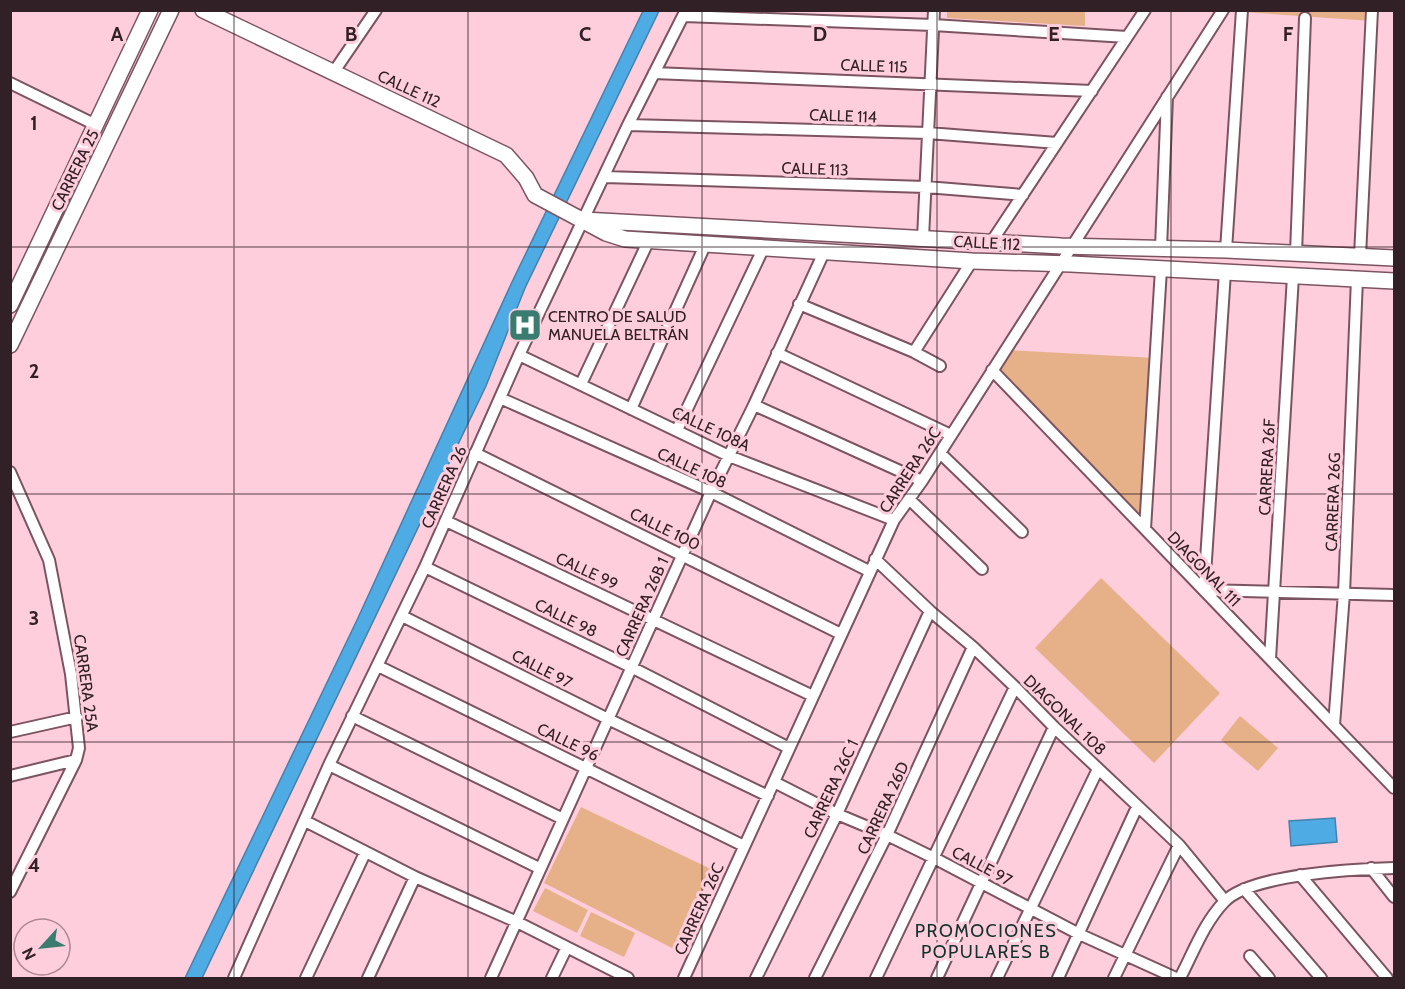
<svg xmlns="http://www.w3.org/2000/svg" width="1405" height="989" font-family="Cabin,sans-serif">
	<rect width="100%" height="100%" fill="#fecedd"/>
	<path fill="#e6b188" d="M947 11H1085V26L947 18Z
		M1242 11H1372V21L1242 12Z
		M1006 350 1156 358 1145 529 992 370Z
		M1101 578 1220 693 1154 763 1035 648Z
		M1240 716 1278 748 1258 771 1221 740Z
		M581 807 713 870 676 950 544 883Z
		M545 888 588 910 577 933 533 911Z
		M591 912 635 933 624 957 580 936Z"/>
	<path fill="#4eabe4" stroke="#4581ab" stroke-width="1.5" d="M643 11H659L525 288 486 386 202 978H185L357 620 512 282Z
		M1335 818 1337 842 1291 846 1289 821Z"/>
	<g fill="none" stroke-linecap="round" stroke-linejoin="round">
		<g stroke="#7c5461" stroke-width="14">
			<path id="street" d="M684 16 933 25 1127 37
				M333 73 376 10
				M654 73 1092 91
				M10 83 96 125
				M628 125 928 133 1057 143
				M605 177 926 187 1023 195
				M923 238 934 10
				M992 241 1145 10
				M1161 248 1167 97
				M1226 250 1242 10
				M1296 253 1305 18
				M1360 256 1372 10
				M1225 272 1204 590 1394 595
				M799 304 914 352 940 366
				M914 352 972 261
				M777 353 951 435
				M519 355 729 456 894 520
				M992 370 1394 788
				M581 384 648 242
				M500 398 711 492 869 571
				M754 405 922 481
				M631 409 706 243
				M677 430 764 247
				M475 453 841 634
				M940 453 1022 532
				M10 472 49 560 71 674 79 748 76 760 10 892
				M909 499 982 569
				M446 521 813 696
				M1145 529 1161 269
				M875 559 930 611 973 647 1015 687 1054 727 1179 845 1225 901
				M425 567 631 667 789 748
				M402 616 608 719 768 796
				M1270 659 1293 276
				M378 666 744 846
				M352 716 563 819
				M1334 725 1344 593 1357 279
				M10 732 77 717
				M329 765 539 868
				M10 776 76 760
				M774 782 837 814 887 835 934 858 1079 934 1176 978
				M305 821 415 877 517 922 628 978
				M1371 868 1394 897
				M1300 875 1387 978
				M1244 889 1321 978
				M1250 956 1269 978
				M234 978 329 765 425 567 519 355 628 125 686 10
				M306 978 365 853
				M368 978 415 877
				M491 978 711 492 754 405 825 250
				M552 978 566 949
				M684 978 894 520 922 481 1223 10
				M756 978 837 814 930 611
				M815 978 887 835 973 647
				M876 978 1015 687
				M937 978 1054 727
				M997 978 1098 769
				M1058 978 1137 807
				M1114 978 1179 845
				M1180 978C1193 953 1204 923 1224 902 1250 874 1356 869 1394 868"/>
		</g>
		<g stroke="#7c5461" stroke-width="18">
			<path id="secondary" d="M203 10 506 155 526 178 535 195 606 233 625 239 972 261 1071 264 1394 281
				M583 220 1061 246 1226 250 1394 258
				M10 305 150 10
				M10 345 171 10"/>
		</g>
		<use href="#street" stroke="#fff" stroke-width="10"/>
		<use href="#secondary" stroke="#fff" stroke-width="15"/>
	</g>
	<path fill="none" stroke="#312025" stroke-width="1.5" stroke-opacity="0.55" d="M234 10V978M468 10V978M702 10V978M937 10V978M1171 10V978M10 247H1394M10 494H1394M10 742H1394"/>
	<defs>
		<g id="hospital-square" transform="scale(1.725)"><rect x="-9" y="-9" width="18" height="18" rx="4" fill="#3a7d70" stroke="#fecedd"/><path d="M-5-5h3v3.5h4V-5h3V5h-3V1.5h-4V5h-3Z" fill="#fff"/></g>
	</defs>
	<g fill-rule="evenodd">
		<use href="#hospital-square" x="525" y="325"/>
	</g>
	<g text-anchor="middle" dominant-baseline="central" stroke-width="6" stroke-linejoin="round" paint-order="stroke">
		<g font-size="16" fill="#312025" stroke="#fecedd">
			<text transform="translate(874 66) rotate(2)">CALLE 115</text>
			<text transform="translate(409 89) rotate(25)">CALLE 112</text>
			<text transform="translate(843 116) rotate(2)">CALLE 114</text>
			<text transform="translate(815 169) rotate(2)">CALLE 113</text>
			<text transform="translate(75 170) rotate(-64)">CARRERA 25</text>
			<text transform="translate(987 243) rotate(3)">CALLE 112</text>
			<text transform="translate(711 429) rotate(25)">CALLE 108A</text>
			<text transform="translate(1267 467) rotate(-87)">CARRERA 26F</text>
			<text transform="translate(692 468) rotate(25)">CALLE 108</text>
			<text transform="translate(910 470) rotate(-57)">CARRERA 26C</text>
			<text transform="translate(444 487) rotate(-66)">CARRERA 26</text>
			<text transform="translate(1333 502) rotate(-88)">CARRERA 26G</text>
			<text transform="translate(665 529) rotate(26)">CALLE 100</text>
			<text transform="translate(1204 569) rotate(46)">DIAGONAL 111</text>
			<text transform="translate(587 571) rotate(25)">CALLE 99</text>
			<text transform="translate(642 607) rotate(-66)">CARRERA 26B 1</text>
			<text transform="translate(566 618) rotate(26)">CALLE 98</text>
			<text transform="translate(542 669) rotate(27)">CALLE 97</text>
			<text transform="translate(86 683) rotate(82)">CARRERA 25A</text>
			<text transform="translate(1065 715) rotate(44)">DIAGONAL 108</text>
			<text transform="translate(568 742) rotate(26)">CALLE 96</text>
			<text transform="translate(831 789) rotate(-65)">CARRERA 26C 1</text>
			<text transform="translate(883 808) rotate(-65)">CARRERA 26D</text>
			<text transform="translate(982 866) rotate(28)">CALLE 97</text>
			<text transform="translate(699 909) rotate(-66)">CARRERA 26C</text>
		</g>
		<g font-size="16" fill="#312025" stroke="#fecedd" text-anchor="start">
			<text x="548" y="316">CENTRO DE SALUD<tspan x="548" dy="18">MANUELA BELTRÁN</tspan></text>
		</g>
		<g font-size="18" letter-spacing="1.5" fill="#12322c" stroke="#fecedd">
			<text x="986" y="931">PROMOCIONES<tspan x="986" dy="21">POPULARES B</tspan></text>
		</g>
	</g>
	<g font-size="20" text-anchor="middle" font-weight="bold" fill="#312025" stroke="#fecedd" stroke-width="6" stroke-linejoin="round" paint-order="stroke">
		<text x="117" y="41">A</text>
		<text x="351" y="41">B</text>
		<text x="585" y="41">C</text>
		<text x="820" y="41">D</text>
		<text x="1054" y="41">E</text>
		<text x="1288" y="41">F</text>
		<text x="34" y="130">1</text>
		<text x="34" y="378">2</text>
		<text x="34" y="625">3</text>
		<text x="34" y="872">4</text>
	</g>
	<rect width="1405" height="989" fill="none" stroke="#312025" stroke-width="24"/>
	<g transform="translate(42 947) rotate(243)"><circle r="28" fill="#fecedd" stroke="#ac8893" stroke-width="1.5"/>
	<path d="M0-4.5L10 22L0 15L-10 22Z" fill="#3a7d70"/>
	<text y="-9" font-size="16" font-weight="bold" text-anchor="middle" fill="#312025">N</text>
	</g>
</svg>
